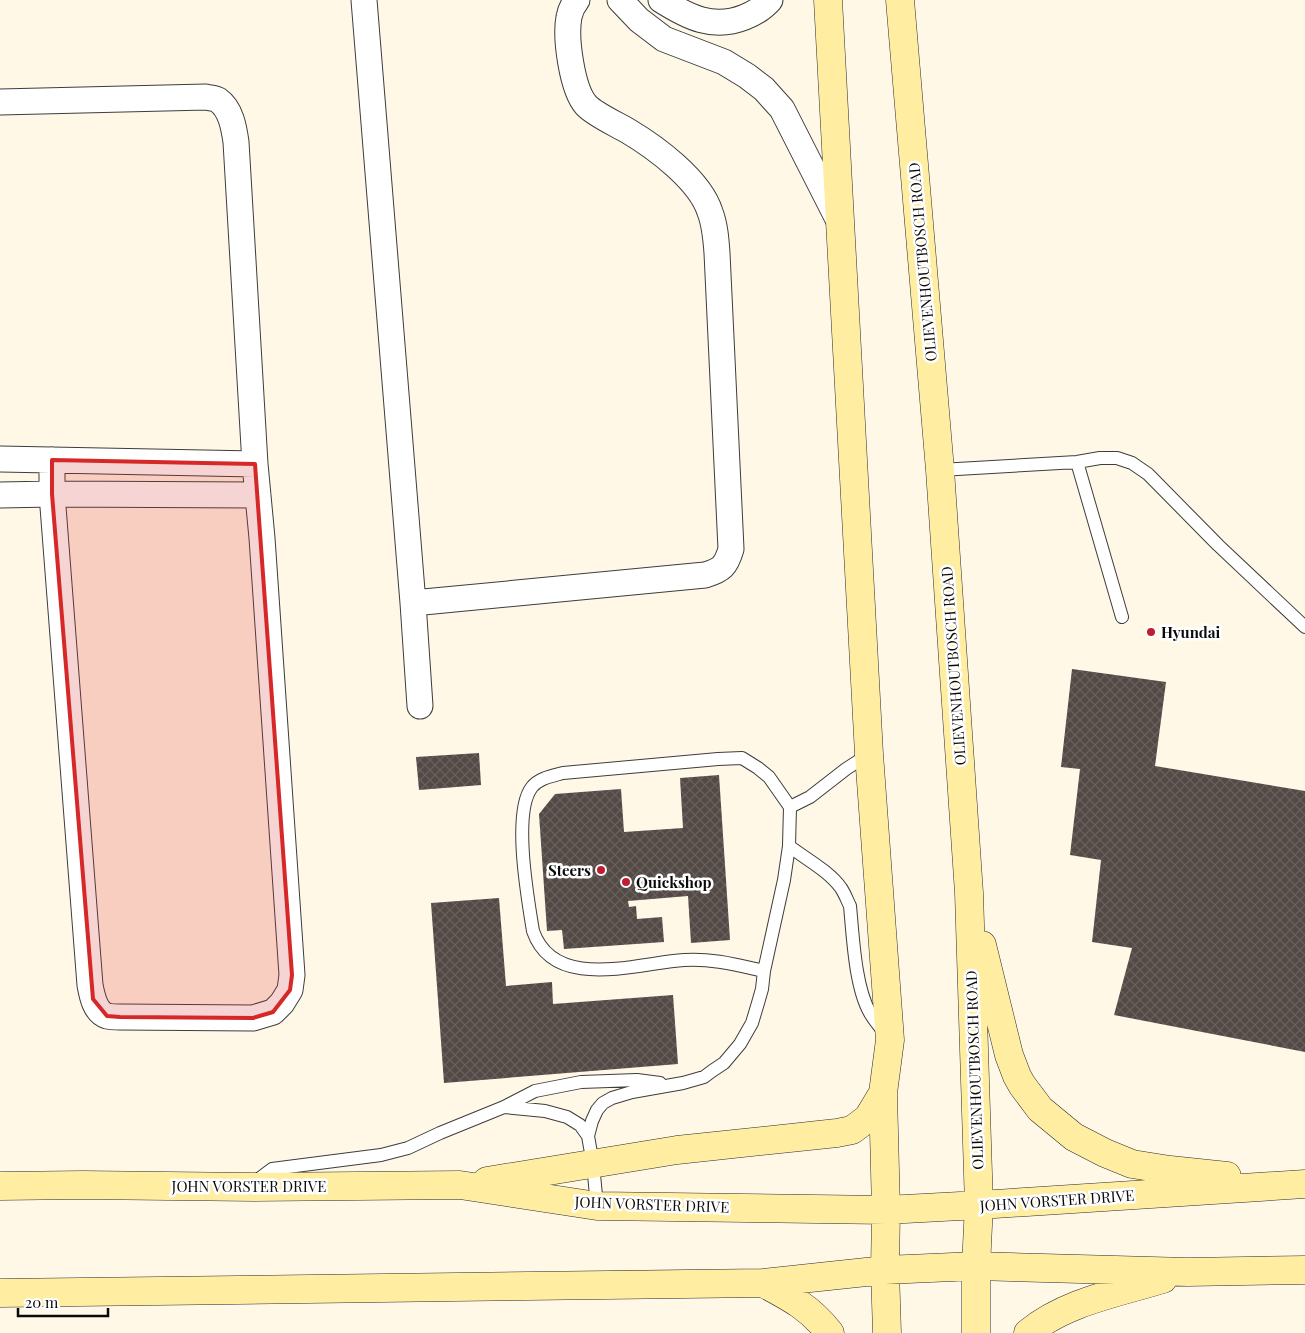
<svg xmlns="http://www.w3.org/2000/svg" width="1305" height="1333" font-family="'Playfair Display',serif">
	<defs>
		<pattern id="building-cross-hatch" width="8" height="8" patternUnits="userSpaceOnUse" patternTransform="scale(1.25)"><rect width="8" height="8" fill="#534a46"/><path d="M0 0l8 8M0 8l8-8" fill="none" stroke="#67605c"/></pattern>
	</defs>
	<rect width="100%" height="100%" fill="#fff8e7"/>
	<path fill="url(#building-cross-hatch)" d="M1072 669 1166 682 1155 766 1305 791V1052L1114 1015 1132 948 1092 942 1101 860 1070 855 1080 769 1061 767Z
		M479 753 481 785 419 790 416 757Z
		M719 775 730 940 691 943 688 896 628 901 629 907 636 906 637 919 662 917 664 942 564 949 562 930 547 931 539 814 555 794 621 789 624 832 683 828 680 778Z
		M499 898 506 986 552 982 553 1004 673 995 678 1064 444 1083 431 903Z"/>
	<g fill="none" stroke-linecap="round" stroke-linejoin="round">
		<g stroke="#3d3d3d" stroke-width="14">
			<path id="service" d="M1077 462 1122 617
				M940 470 1077 462 1100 458H1117L1132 463 1148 474 1218 545 1305 627
				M790 807 810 797 846 769 869 754
				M789 846C806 859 829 871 841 888 845 894 847 900 850 906 853 937 855 987 870 1013 874 1020 879 1026 884 1032
				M504 1107 535 1091 581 1082 637 1080 660 1083
				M256 1184 260 1178 272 1169 381 1155 408 1148 440 1133 504 1107 545 1111 567 1117 580 1125 588 1136
				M597 1206 593 1164 588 1136 592 1121 597 1110 603 1103 612 1098 632 1092 683 1083 704 1077 712 1071 724 1063 740 1044 752 1023 758 1003 762 989 764 971 784 880 789 846 790 807 769 777 758 768 742 758 718 759 563 773C552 776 539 778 532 787 512 812 528 900 533 931 554 992 637 963 684 960 711 958 737 965 764 971"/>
		</g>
		<g stroke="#3d3d3d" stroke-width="27">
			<path id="minor" d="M364 0 413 603 420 706
				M620 0 639 20 664 39 724 62 747 76 764 89 782 109 839 221
				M661 0C688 17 713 30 745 17 755 13 763 8 770 0
				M0 102 206 97C209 98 215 98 218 100 231 109 234 128 236 142L255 464 262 538 292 975 290 990 282 1003 273 1012 253 1018 120 1017C116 1017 111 1017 107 1016 95 1012 92 996 90 985L52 494V460
				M0 459 255 464
				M0 495 52 494 258 495
				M413 603 705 575C722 570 726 566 731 549L717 253C716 239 715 225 710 212 700 180 655 147 628 131 616 124 594 114 586 105 572 89 565 38 569 17 570 11 573 5 577 0"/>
		</g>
		<g stroke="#2c2c2c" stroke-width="29">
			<path id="secondary" d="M828 0 869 754 890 1040 883 1093 886 1210 885 1270 887 1333
				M900 0 940 470 969 893 979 1205 976 1266V1333
				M982 945 1009 1055 1017 1076 1022 1085 1040 1109 1074 1137 1105 1153 1132 1164 1170 1170 1227 1176
				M487 1181 677 1150 837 1133 852 1130 868 1118 883 1093
				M0 1186 83 1185 254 1187 460 1185 597 1206 886 1210 979 1205 1305 1184
				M763 1283C791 1298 809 1307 830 1333
				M0 1293 763 1283 885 1270 976 1266 1188 1272 1305 1270
				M1028 1333C1065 1302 1117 1293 1163 1279"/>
		</g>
		<use href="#service" stroke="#fff" stroke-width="12"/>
		<use href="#minor" stroke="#fff" stroke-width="25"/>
		<use href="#secondary" stroke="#ffeda2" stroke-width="28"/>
	</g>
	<path fill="#d62828" fill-opacity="0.2" stroke="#d62828" stroke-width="4" stroke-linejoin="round" d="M52 460 255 464 292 975 290 990 273 1012 253 1018 120 1017 107 1016 93 999 52 494Z"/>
	<g fill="#be1e33" stroke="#fff" stroke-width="2">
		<circle cx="1151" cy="632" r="5"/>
		<circle cx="601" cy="870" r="5"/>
		<circle cx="626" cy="882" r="5"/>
	</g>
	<g text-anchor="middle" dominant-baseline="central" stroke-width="5" stroke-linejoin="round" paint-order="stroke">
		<g font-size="15" fill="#0a0a0a" stroke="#fff">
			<text transform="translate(922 262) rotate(-95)">OLIEVENHOUTBOSCH ROAD</text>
			<text transform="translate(953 666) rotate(-94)">OLIEVENHOUTBOSCH ROAD</text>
			<text transform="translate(974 1070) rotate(-92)">OLIEVENHOUTBOSCH ROAD</text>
			<text x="249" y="1186">JOHN VORSTER DRIVE</text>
			<text transform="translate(1057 1200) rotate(-4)">JOHN VORSTER DRIVE</text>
			<text transform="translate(652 1204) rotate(2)">JOHN VORSTER DRIVE</text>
		</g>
		<g font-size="15" font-weight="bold" fill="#0a0a0a" stroke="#fff" text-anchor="start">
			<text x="1161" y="632">Hyundai</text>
			<text x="591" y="870" text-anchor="end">Steers</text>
			<text x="636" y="882">Quickshop</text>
		</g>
	</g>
	<path d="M18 1308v8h90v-8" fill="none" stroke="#0a0a0a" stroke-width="2.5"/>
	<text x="25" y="1308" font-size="15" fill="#0a0a0a" stroke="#ffffff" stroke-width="4" paint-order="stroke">20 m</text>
</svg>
